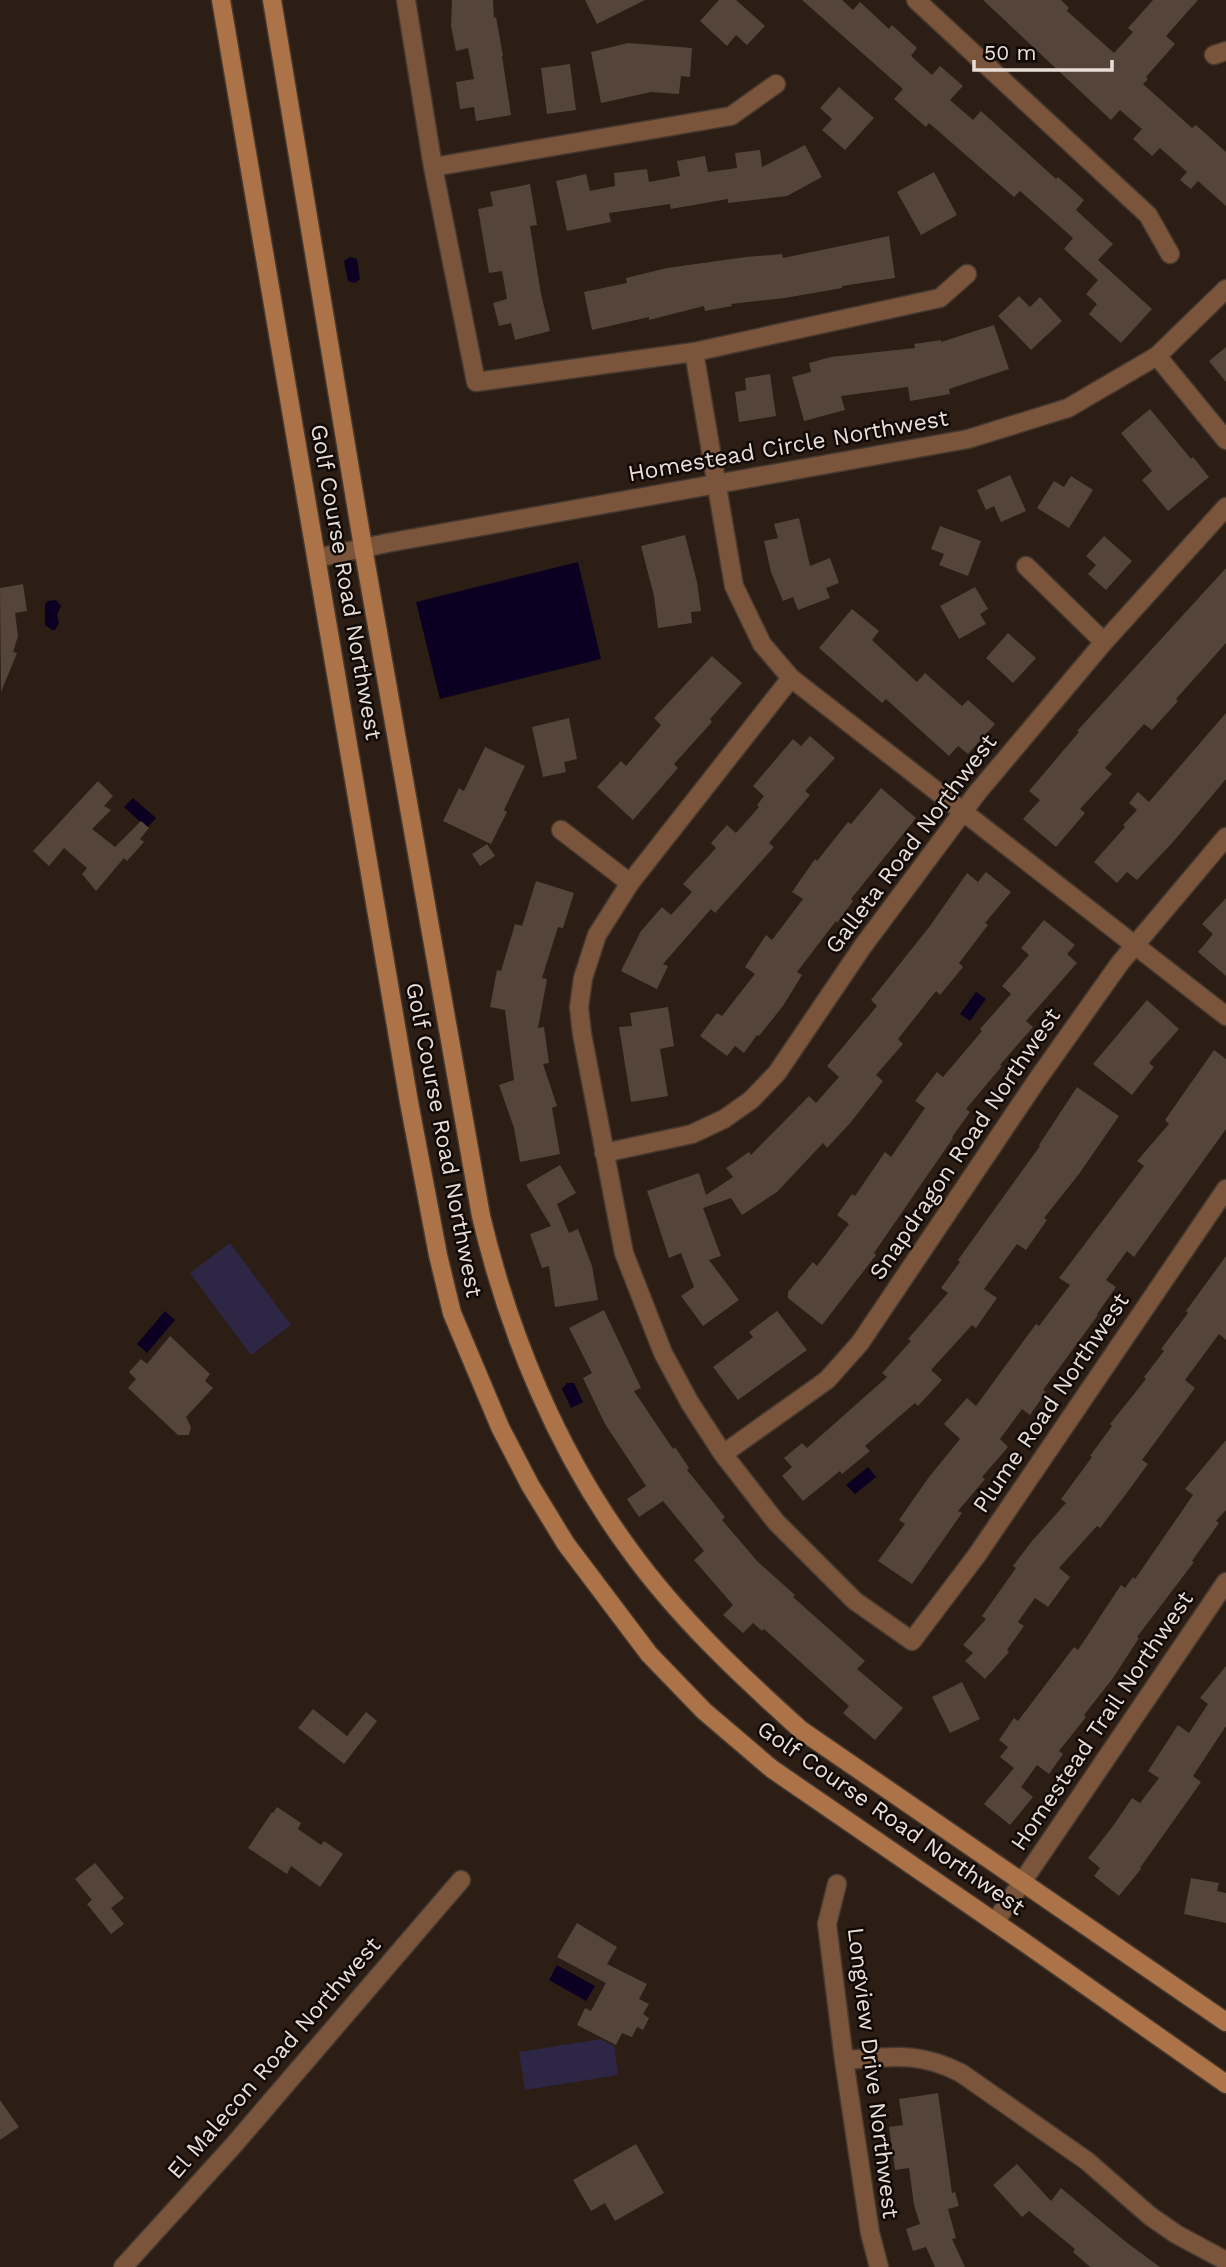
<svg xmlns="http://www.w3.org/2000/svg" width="1226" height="2267" font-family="'Work Sans',sans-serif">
	<rect width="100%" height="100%" fill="#2c1e14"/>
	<path fill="#2e2645" d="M230 1243 291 1325 251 1355 190 1273Z
		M601 2039 614 2046 618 2075 525 2090 519 2052Z"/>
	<path fill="#0c0022" d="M350 257 357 259 360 279 355 283 348 281 344 261Z
		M578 562 601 659 440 699 416 602Z
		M56 600 61 606 57 615 59 623 55 630H52L45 625V604L48 601Z
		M133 798 156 818 147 828 124 807Z
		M976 992 986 999 970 1021 960 1014Z
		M165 1311 175 1320 147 1353 137 1344Z
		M567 1383H574L583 1402 571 1408 562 1389Z
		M868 1467 876 1477 855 1494 846 1485Z
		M557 1965 595 1986 586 2001 549 1980Z"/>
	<path fill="#554439" d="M452 0H493L494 18 496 17 503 56H502L511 115 476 121 474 107 460 109 456 82 474 79 468 48 456 51 451 26Z
		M585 0H645L597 24Z
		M719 0H736L765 26 747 45 736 35 727 46 700 21Z
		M802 0H842L853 10 860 2 889 29 892 25 917 48 911 56 932 75 940 66 963 86 950 100 973 120 981 111 1056 179 1058 177 1084 200 1076 210 1113 244 1098 260 1152 309 1121 343 1089 314 1097 304 1086 294 1098 280 1064 249 1073 238 1020 191 1014 197 929 123 926 127 894 99 903 89Z
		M983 0H1061L1069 8 1067 11 1114 53 1133 32 1128 28 1153 0H1198L1166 36 1175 44 1146 77 1148 79 1143 84 1192 128 1196 125 1226 152V206L1198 181 1191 189 1180 180 1187 172 1160 148 1152 156 1133 139 1142 129 1120 110 1111 120Z
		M628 43 692 48 690 77 681 76 679 94 651 92 601 103 591 52Z
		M570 64 576 110 547 114 541 68Z
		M839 87 874 118 845 150 822 130 832 119 820 108Z
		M805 145 822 177 787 196 728 203V199L671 209 670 204 609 213 611 222 567 231 556 181 586 174 590 191 615 186 614 173 647 169 649 182 680 176 677 161 705 156 708 172 737 168 735 153 760 150 762 167Z
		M934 172 957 215 921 235 897 192Z
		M530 184 537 225 530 226 541 294 550 331 515 340 511 323 499 326 493 303 507 299 502 271 489 273 478 209 493 206 490 192Z
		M889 236 895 278 842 286V288L785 298 731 304 732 306 705 311 704 306 649 320V317L592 330 584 292 627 283 626 278 667 268 746 257 782 254 783 258Z
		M1019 296 1030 307 1040 297 1062 321 1031 350 998 316Z
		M994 325 1009 369 949 389 950 394 910 401 908 387 841 396 845 410 804 421 792 377 811 372 809 363 831 357 915 348 914 344 941 340V342Z
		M1226 347V382L1209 361Z
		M770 374 776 416 739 422 735 392 746 390 745 378Z
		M1150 409 1191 459 1193 457 1209 477 1168 511 1142 480 1152 471 1121 433Z
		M1010 475 1026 511 1001 522 994 506 986 510 977 490Z
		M1071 476 1093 490 1069 528 1037 508 1054 481 1064 487Z
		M799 518 810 566 830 558 839 583 826 588 830 598 798 610 793 597 783 601 771 572 764 541 778 538 774 524Z
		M940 526 981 541 968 576 939 565 944 554 931 549Z
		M685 535 697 582 701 611 691 612 692 623 658 628 654 596 641 546Z
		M1104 536 1132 561 1106 590 1088 574 1096 565 1086 556Z
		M1226 568V643L1176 699 1178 701 1152 730 1144 724 1105 768 1112 774 1080 809 1085 813 1056 847 1023 819 1040 800 1029 791 1079 732 1077 731Z
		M23 584 27 611 15 613 18 636 13 652 17 653 1 692 0 588Z
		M975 587 988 609 980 614 986 624 959 639 940 606Z
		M852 609 879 631 872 640 917 682 925 673 962 706 968 700 995 724 968 754 958 746 949 756 886 699 882 703 819 648Z
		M1008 633 1036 658 1013 683 986 658Z
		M712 656 742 683 710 719 712 722 674 764 678 768 633 820 597 787 621 761 626 766 661 725 654 718Z
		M1226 713V779L1173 842 1137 880 1127 872 1117 883 1094 862 1125 827 1123 825 1137 810 1129 803 1138 792 1149 802Z
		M569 718 577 759 564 762 566 772 543 777 532 727Z
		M810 736 835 758 805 791 810 795 769 843 774 847 715 913 711 909 663 964 668 966 657 989 621 971 641 931 662 907 671 915 692 892 683 884 716 848 711 843 727 825 736 833 759 807 757 805 764 796 753 786 793 739 801 746Z
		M485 747 525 766 504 810 507 812 491 844 443 821 459 788 464 791Z
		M98 781 113 796 104 806 111 810 92 829 115 847 141 821 149 828 140 839 144 842 127 861 124 858 96 891 82 874 87 868 64 848 49 866 33 851Z
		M881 788 916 818 851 899 853 901 837 923 836 921 797 972 802 975 783 1006 759 1036 757 1035 744 1053 735 1046 727 1056 700 1036 717 1013 722 1016 755 974 745 967 766 935 772 940 803 899 792 892 815 859 817 861 848 822 851 824Z
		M487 844 495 856 480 866 472 854Z
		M986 872 1011 892 985 923 988 925 959 963 963 967 940 995 936 991 898 1039 903 1044 876 1075 883 1081 851 1122 827 1148 823 1143 777 1192 742 1215 731 1198 703 1208 721 1256 709 1260 739 1300 703 1326 681 1296 694 1287 681 1253 669 1258 647 1191 699 1173 706 1195 733 1177 726 1168 749 1152 751 1155 809 1096 816 1103 839 1077 827 1066 877 1006 871 1000 930 926 967 873 978 882Z
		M536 881 574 893 563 928 558 927 542 978 547 979 538 1028 544 1027 549 1063 543 1064 557 1106 552 1108 560 1154 520 1162 514 1128 499 1085 514 1080 505 1010 490 1007 497 970 501 971 515 924 522 926Z
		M1226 898V976L1198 952 1213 934 1202 924Z
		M1044 920 1075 945 1067 954 1077 963 1026 1021 1033 1027 1000 1065 1002 1066 966 1109 970 1112 952 1137 953 1138 874 1253 876 1255 822 1325 788 1298V1292L813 1262 817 1266 849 1224 837 1215 852 1194 855 1196 885 1152 891 1157 925 1108 915 1101 937 1072 943 1077 982 1031 980 1029 1011 994 1002 986 1029 955 1021 948Z
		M1147 1000 1179 1029 1149 1063 1154 1067 1132 1095 1093 1064Z
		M668 1007 674 1046 660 1049 668 1096 631 1102 619 1027 632 1026 630 1013Z
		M1214 1050 1226 1059V1129L1134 1257 1127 1251 1106 1280 1116 1287 1097 1314 1098 1315 1043 1390 1046 1392 1030 1415 1022 1409 1000 1439 1008 1447 982 1477 985 1479 958 1511 962 1513 912 1584 878 1561 905 1524 899 1520 929 1477 960 1439 944 1424 967 1398 976 1406 1036 1324 1039 1326 1070 1285 1059 1278 1144 1166 1137 1161 1169 1124 1165 1120Z
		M1077 1087 1119 1116 1079 1174 1044 1218 1047 1220 1026 1250 1017 1244 984 1289 997 1298 976 1328 972 1325 931 1370 942 1380 918 1406 915 1403 865 1446 870 1451 842 1474 840 1471 803 1501 782 1476 792 1467 784 1458 802 1443 807 1448 887 1377 882 1373 911 1341 908 1339 948 1293 941 1288 960 1262 958 1260 1040 1146 1039 1145Z
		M560 1165 576 1193 557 1204 569 1233 578 1229 592 1266 598 1300 555 1307 549 1266 542 1268 530 1234 551 1226 526 1185Z
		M1226 1256V1340L1219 1334 1185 1380 1195 1388 1142 1460 1148 1464 1126 1494 1100 1528 1097 1526 1059 1568 1070 1577 1048 1607 1035 1598 1018 1622 1024 1626 1007 1650 1009 1652 985 1679 965 1661 973 1653 963 1645 986 1619 982 1616 1016 1568 1013 1566 1032 1541 1066 1503 1061 1499 1092 1457 1090 1456 1112 1426 1110 1424 1146 1379 1144 1377 1164 1351 1161 1349 1188 1313 1186 1311Z
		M604 1310 641 1388 634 1391 673 1449 675 1447 689 1468 687 1470 725 1517 722 1520 758 1562 795 1595 793 1597 865 1661 857 1669 903 1708 875 1740 843 1713 849 1706 764 1629 762 1631 753 1623 743 1633 723 1615 733 1605 694 1560 704 1551 663 1501 639 1517 627 1499 646 1486 605 1424 583 1378 592 1373 569 1328Z
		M777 1311 807 1350 738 1400 713 1367 753 1337 749 1332Z
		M170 1336 210 1374 205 1381 213 1388 186 1417 191 1427 189 1435H178L128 1388 136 1379 129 1372 141 1359 147 1364Z
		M1226 1440V1510L1216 1521 1219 1523 1192 1561 1194 1562 1137 1637 1139 1638 1113 1678 1084 1715 1086 1717 1059 1751 1063 1754 1049 1774 1037 1765 1021 1787 1033 1797 1010 1825 984 1804 1014 1768 1000 1757 1008 1747 999 1740 1014 1718 1018 1721 1074 1647 1078 1650 1121 1585 1125 1588 1133 1577 1135 1579 1193 1495 1185 1489Z
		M1226 1666V1726L1193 1776 1201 1782 1140 1868 1141 1869 1119 1896 1094 1876 1100 1868 1088 1858 1113 1826 1132 1798 1140 1803 1159 1778 1148 1771 1178 1725 1189 1733 1208 1704 1200 1698Z
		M962 1682 980 1719 950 1733 932 1697Z
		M313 1709 347 1736 366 1712 377 1721 344 1764 298 1728Z
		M277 1807 301 1823 298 1829 321 1845 324 1841 343 1854 320 1887 291 1866 287 1874 248 1848 272 1812 273 1813Z
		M95 1863 124 1898 111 1908 124 1924 111 1934 87 1904 92 1900 75 1879Z
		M1191 1878 1219 1883 1217 1891 1226 1893V1923L1184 1914Z
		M577 1923 617 1947 607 1964 647 1984 639 1999 649 2004 643 2014 649 2018 643 2030 637 2027 632 2037 622 2033 616 2045 577 2025 585 2008 591 2011 606 1983 557 1957Z
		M938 2093 952 2193 955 2192 959 2206 948 2209 956 2238 952 2239 965 2267H935L926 2247 913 2251 906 2229 920 2224 914 2205 909 2168 895 2170 889 2127 903 2125 899 2099Z
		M0 2100 19 2127 0 2140Z
		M636 2144 664 2193 615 2221 605 2203 591 2211 573 2180Z
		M1017 2164 1051 2201 1061 2188 1126 2242 1160 2267H1090L1073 2252 1075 2249 1029 2211 1022 2217 993 2185Z"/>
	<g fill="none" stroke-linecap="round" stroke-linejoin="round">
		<g stroke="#46392f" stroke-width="21">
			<path id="minor" d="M406 0 433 167 476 382 694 352 940 298 967 274
				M916 0 1148 215 1170 254
				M1214 55 1226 51
				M433 167 731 116 776 84
				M694 352 734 586 762 644 791 678 1226 1016
				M1157 356 1226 440
				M1026 566 1104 642
				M791 678 630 883 597 935 583 978 579 1007 582 1034 624 1253 663 1353 690 1403 723 1454 776 1522 855 1601 912 1641 977 1555 1226 1189
				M561 830 630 883
				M604 1153 692 1134 724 1119 751 1100 777 1073 863 946 977 793 1104 642 1226 507
				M723 1454 827 1380 860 1343 1037 1080 1120 963 1226 837
				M837 1884 827 1924 844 2060 870 2233 879 2267
				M844 2060C891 2057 918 2051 961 2073L1087 2161 1150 2216 1176 2234 1226 2261
				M123 2267 232 2147 461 1880"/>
		</g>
		<g stroke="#46392f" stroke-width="21">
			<path id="tertiary" d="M317 558 387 543 968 439 1068 408 1157 356 1226 289
				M995 1922 1226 1582"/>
		</g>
		<g stroke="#46392f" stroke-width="21">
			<path id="secondary" d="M221 0 409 1102 438 1255 452 1313 500 1427 530 1485 566 1544 649 1654 704 1711 772 1769 1018 1938 1226 2084
				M272 0 363 547 481 1216C509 1334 557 1451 629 1549 678 1617 739 1674 801 1730L1226 2022"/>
		</g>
		<use href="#minor" stroke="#7a553c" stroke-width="18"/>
		<use href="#tertiary" stroke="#7a553c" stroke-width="18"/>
		<use href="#secondary" stroke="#ac7248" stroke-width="18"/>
	</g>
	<g text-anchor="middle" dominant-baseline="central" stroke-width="5" stroke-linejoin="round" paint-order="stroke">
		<g font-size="23" fill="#e9dfd8" stroke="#100906">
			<text transform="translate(788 446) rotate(-10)">Homestead Circle Northwest</text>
			<text transform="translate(346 582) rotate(80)">Golf Course Road Northwest</text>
			<text transform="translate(911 844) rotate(-53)">Galleta Road Northwest</text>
			<text transform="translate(444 1140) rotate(79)">Golf Course Road Northwest</text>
			<text transform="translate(965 1144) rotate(-56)">Snapdragon Road Northwest</text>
			<text transform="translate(1051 1403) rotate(-56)">Plume Road Northwest</text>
			<text transform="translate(1102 1721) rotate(-56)">Homestead Trail Northwest</text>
			<text transform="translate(891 1818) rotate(35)">Golf Course Road Northwest</text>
			<text transform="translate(274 2058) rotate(-49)">El Malecon Road Northwest</text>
			<text transform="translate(873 2073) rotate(83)">Longview Drive Northwest</text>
		</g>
	</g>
	<path d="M974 60v10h138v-10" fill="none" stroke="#e9dfd8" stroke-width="3.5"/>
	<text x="984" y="60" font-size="21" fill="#e9dfd8" stroke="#100906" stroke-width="5" paint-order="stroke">50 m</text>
</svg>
